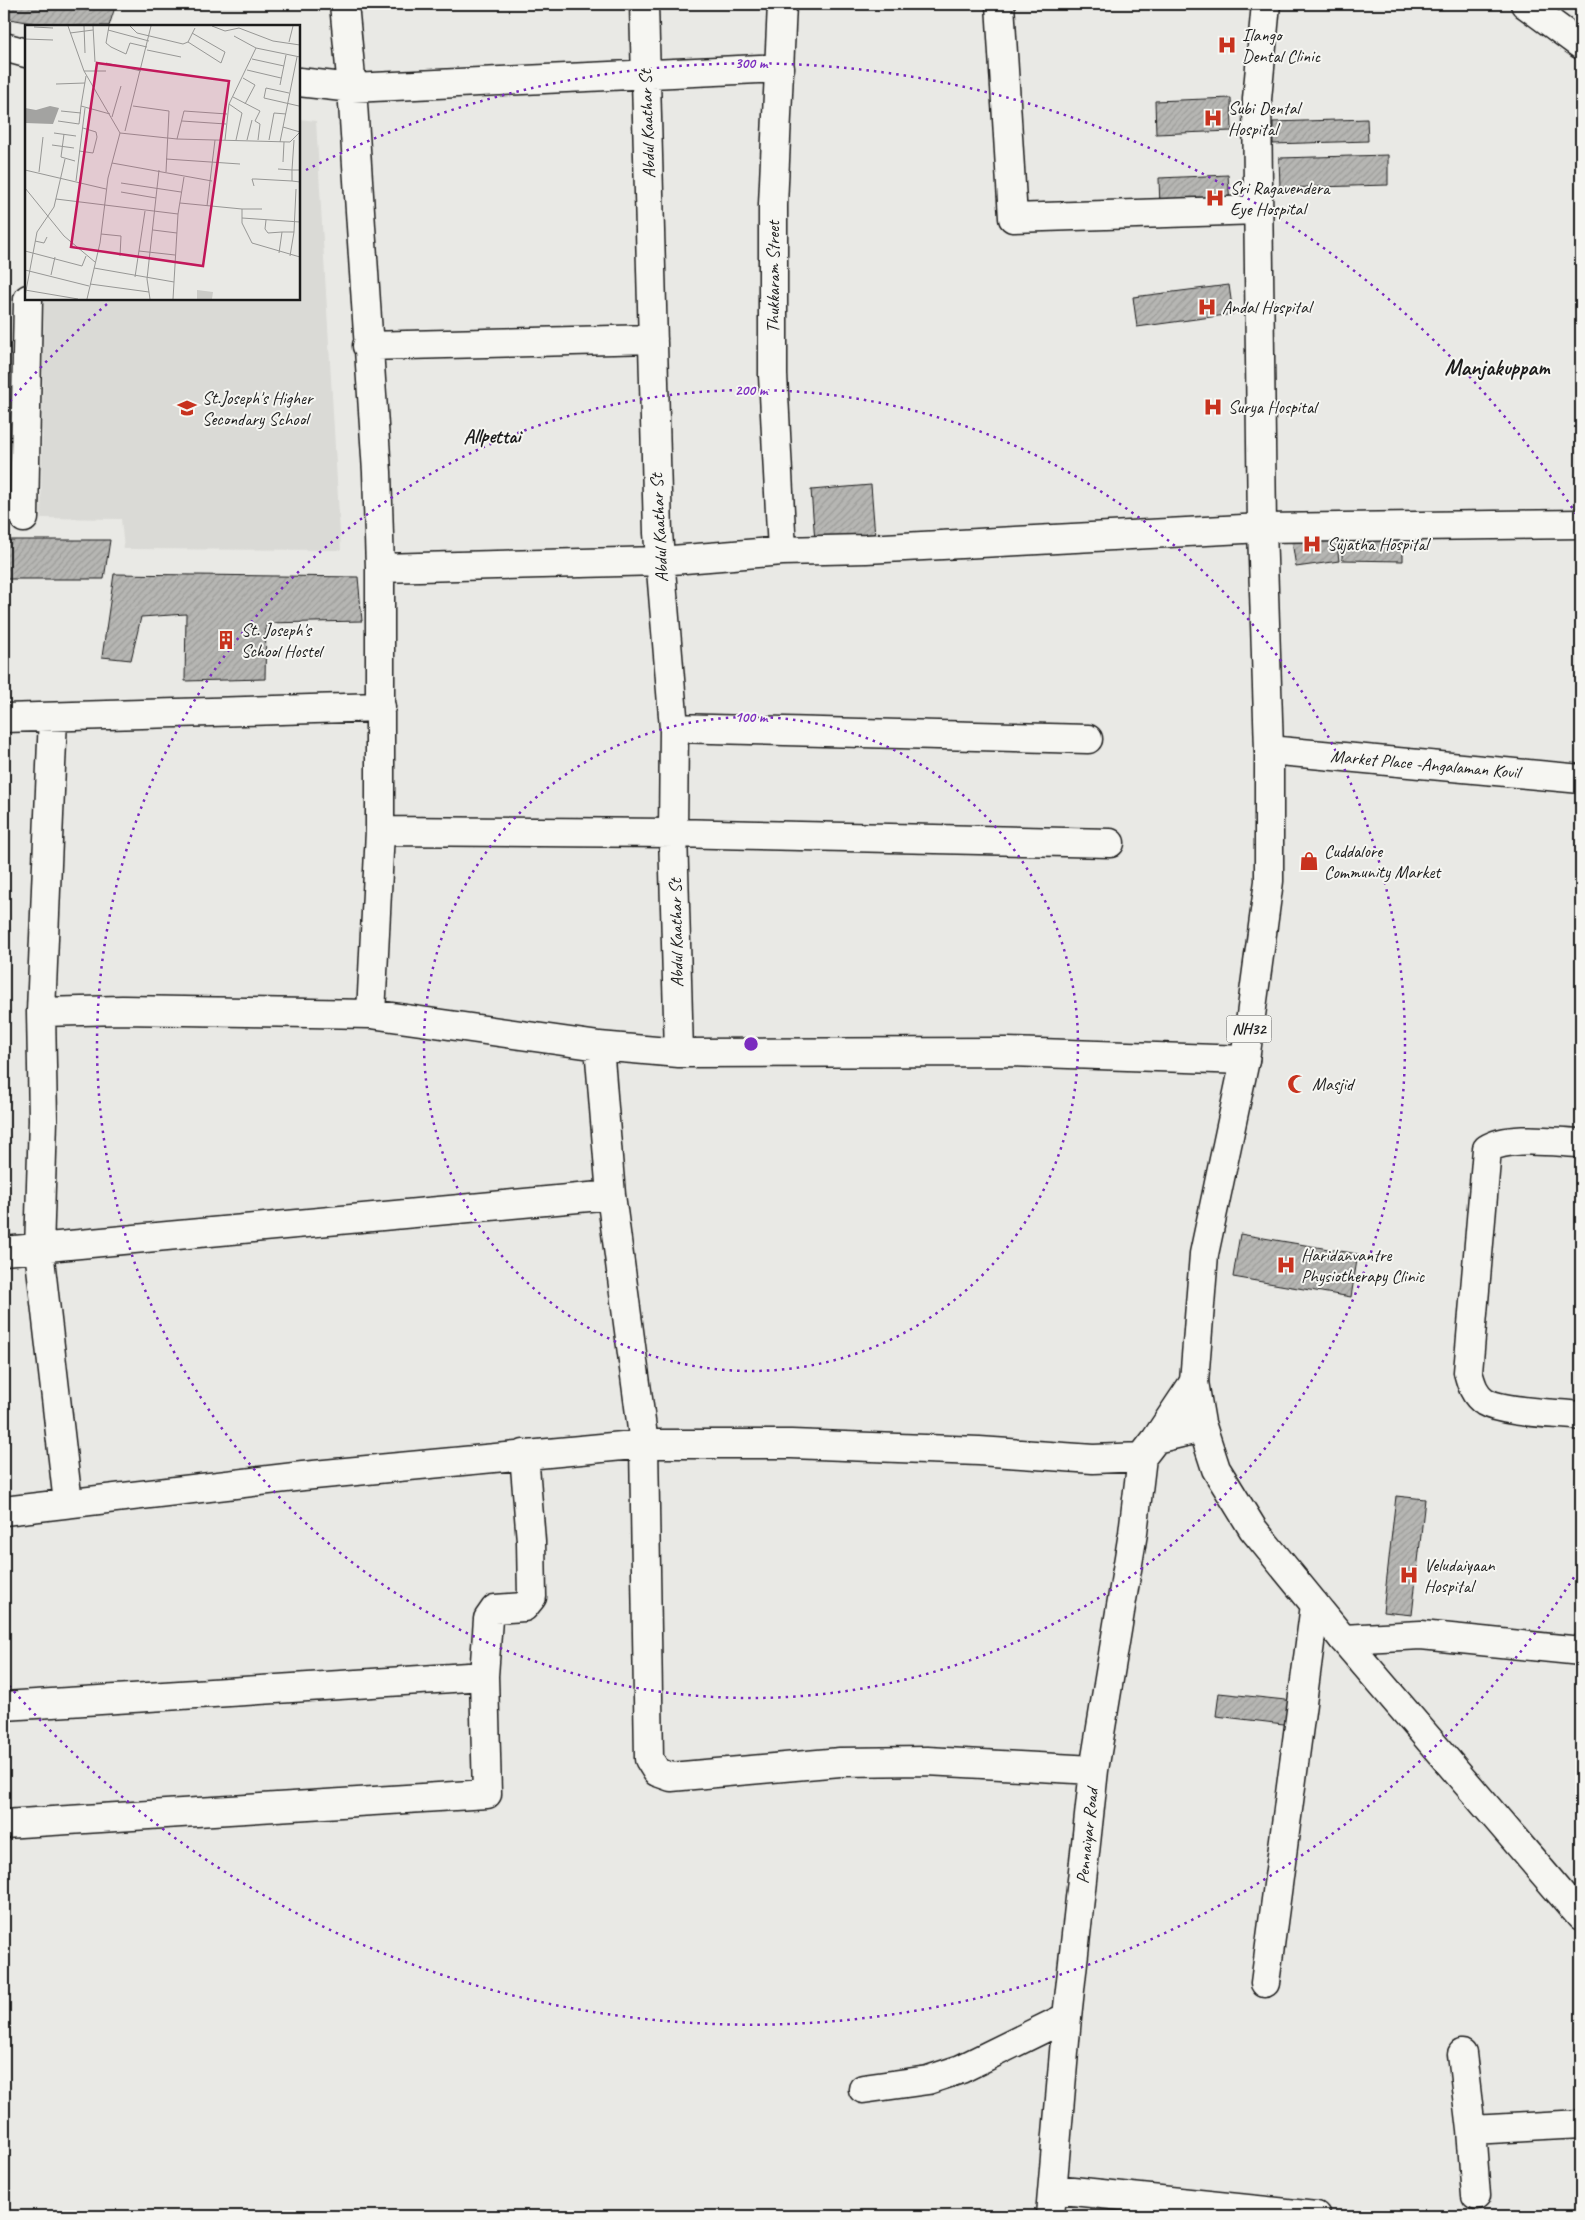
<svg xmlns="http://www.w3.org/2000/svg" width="1585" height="2220" font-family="Caveat,sans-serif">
	<defs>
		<pattern id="building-hatch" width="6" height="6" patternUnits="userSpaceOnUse" patternTransform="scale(1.25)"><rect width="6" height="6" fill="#b6b6b3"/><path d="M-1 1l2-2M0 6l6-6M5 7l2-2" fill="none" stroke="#9c9c99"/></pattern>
	</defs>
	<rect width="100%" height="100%" fill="#e9e9e5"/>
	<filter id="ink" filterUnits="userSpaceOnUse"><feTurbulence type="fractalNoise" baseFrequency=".02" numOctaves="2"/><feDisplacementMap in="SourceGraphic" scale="10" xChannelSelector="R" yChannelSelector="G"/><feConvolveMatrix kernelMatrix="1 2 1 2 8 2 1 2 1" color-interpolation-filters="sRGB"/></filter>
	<g filter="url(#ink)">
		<path fill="#dadad6" d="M299 119 316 121 341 550 124 549 121 519 41 518 44 299H299Z"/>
		<path fill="url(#building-hatch)" stroke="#1c1c1c" d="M4 4H116L109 26H50L4 18Z
			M1231 98 1232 131 1156 134 1155 101Z
			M1367 119 1368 141 1273 144V122Z
			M1388 155V185L1280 188 1279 158Z
			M1228 175 1230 206 1160 209 1159 178Z
			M1229 285 1233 314 1137 327 1133 297Z
			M871 485 875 536 815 541 811 490Z
			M1335 529 1339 561 1296 567 1291 535Z
			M1342 533H1403V561L1342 560Z
			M4 540H110L104 579H4Z
			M114 574 358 577 362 621 266 623 265 679 185 681 186 614 141 617 131 660 102 657Z
			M1240 1234 1358 1254 1351 1297 1233 1277Z
			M1396 1496 1425 1499 1412 1615 1383 1612Z
			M1219 1693 1295 1701 1292 1725 1216 1716Z"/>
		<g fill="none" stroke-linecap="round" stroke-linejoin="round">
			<g stroke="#1c1c1c" stroke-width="31">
				<path id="minor" d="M344 4 352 88 377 472 380 568 660 561 782 551 866 549 1262 528 1581 524
					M644 4 658 533 674 728 673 833 679 1053
					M782 4 773 205V375L782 551
					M1000 4 1013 218 1259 210
					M1525 4 1581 45
					M4 47 26 53
					M299 82 352 88 780 68
					M367 346 653 339
					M24 518 28 299
					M53 717 41 1012 43 1120 39 1250 68 1503
					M4 718 381 707
					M674 728 1088 739
					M1269 750 1581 779
					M380 831 673 833 1110 843
					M41 1012 122 1010 371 1014 599 1046 679 1053 1007 1052 1245 1060
					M371 1014 380 831V568
					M599 1046 611 1195 644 1444 649 1759 657 1772 671 1777 840 1762 927 1761 1094 1770
					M1581 1143C1555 1142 1508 1135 1487 1149L1468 1372C1471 1383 1474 1395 1485 1402 1504 1413 1558 1413 1581 1416
					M4 1251 611 1195
					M1156 1439 1194 1382
					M1142 1457 1156 1439 1194 1430 1203 1431
					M4 1511 303 1476 644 1444H791L979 1451 1093 1459 1142 1457
					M1343 1639 1421 1635 1581 1651
					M4 1706 484 1676
					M4 1824 487 1794 484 1676 488 1619 495 1609 524 1607 532 1597 531 1541 524 1454
					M1265 1983 1315 1605
					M1462 2054 1471 2130 1476 2196
					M863 2089 928 2080 961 2069 1067 2017
					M1471 2130 1581 2124
					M1053 2189 1316 2216
					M1050 2216 1067 2017 1094 1770 1133 1533 1142 1457"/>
			</g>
			<g stroke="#1c1c1c" stroke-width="31">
				<path id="highway" d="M1266 4 1257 99 1262 528 1269 750V881L1245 1060 1204 1254 1194 1382 1201 1423 1216 1469 1253 1529 1343 1639 1581 1917"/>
			</g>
			<use href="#minor" stroke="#f6f6f2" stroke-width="28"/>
			<use href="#highway" stroke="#f6f6f2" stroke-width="28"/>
		</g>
	</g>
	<g fill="none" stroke="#7b2cbf" stroke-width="2.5" stroke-dasharray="2.5 5">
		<circle cx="751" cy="1044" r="327"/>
		<circle cx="751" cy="1044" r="654"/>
		<path d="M1578 1571A981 981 0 0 1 5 1681M5 407A981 981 0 0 1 107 304M306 170A981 981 0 0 1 1578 517"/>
	</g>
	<defs>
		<g id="hospital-bare" transform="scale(1.5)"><path d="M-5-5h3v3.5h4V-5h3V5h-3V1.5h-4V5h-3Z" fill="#c8321e" stroke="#f6f6f2" stroke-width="2.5" paint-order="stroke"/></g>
		<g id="school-bare" transform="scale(1.5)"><path d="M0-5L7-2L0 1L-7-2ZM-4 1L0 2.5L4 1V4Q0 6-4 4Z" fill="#c8321e" stroke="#f6f6f2" stroke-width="2.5" paint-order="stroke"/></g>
		<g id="building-bare" transform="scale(1.5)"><path d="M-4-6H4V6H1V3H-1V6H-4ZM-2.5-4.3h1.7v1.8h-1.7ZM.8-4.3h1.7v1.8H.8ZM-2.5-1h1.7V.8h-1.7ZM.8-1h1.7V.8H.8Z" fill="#c8321e" stroke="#f6f6f2" stroke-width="2.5" paint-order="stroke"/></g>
		<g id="shop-bare" transform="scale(1.5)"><path d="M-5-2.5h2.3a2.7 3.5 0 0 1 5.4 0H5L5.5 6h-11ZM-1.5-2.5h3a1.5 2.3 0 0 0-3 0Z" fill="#c8321e" stroke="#f6f6f2" stroke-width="2.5" paint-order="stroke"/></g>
		<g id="mosque-bare" transform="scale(1.5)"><path d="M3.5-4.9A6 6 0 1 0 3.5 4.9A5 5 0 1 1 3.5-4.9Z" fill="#c8321e" stroke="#f6f6f2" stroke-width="2.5" paint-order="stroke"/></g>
	</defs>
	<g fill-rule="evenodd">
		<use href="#hospital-bare" x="1227" y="45"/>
		<use href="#hospital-bare" x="1213" y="118"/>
		<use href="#hospital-bare" x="1215" y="198"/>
		<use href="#hospital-bare" x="1207" y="307"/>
		<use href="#hospital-bare" x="1213" y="407"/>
		<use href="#school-bare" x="187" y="408"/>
		<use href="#hospital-bare" x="1312" y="544"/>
		<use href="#building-bare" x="226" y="640"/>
		<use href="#shop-bare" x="1309" y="861"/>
		<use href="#mosque-bare" x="1297" y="1084"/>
		<use href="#hospital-bare" x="1286" y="1265"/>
		<use href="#hospital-bare" x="1409" y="1575"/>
	</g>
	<g text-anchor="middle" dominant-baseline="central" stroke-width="4" stroke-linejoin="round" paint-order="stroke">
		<rect fill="#f6f6f2" stroke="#5d5d5c" stroke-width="1" x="1226.5" y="1015.5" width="45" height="27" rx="4"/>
		<g font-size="16" font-weight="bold" fill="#1c1c1c">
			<text x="1249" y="1029">NH32</text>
		</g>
		<g font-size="18" fill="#1c1c1c" stroke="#f6f6f2" text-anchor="start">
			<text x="1242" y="35">Ilango<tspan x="1242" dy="21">Dental Clinic</tspan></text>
			<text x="1228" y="108">Subi Dental<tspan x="1228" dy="21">Hospital</tspan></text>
			<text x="1230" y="188">Sri Ragavendera<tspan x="1230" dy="21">Eye Hospital</tspan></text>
			<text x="1222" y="307">Andal Hospital</text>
			<text x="202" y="398">St.Joseph's Higher<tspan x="202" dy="21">Secondary School</tspan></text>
			<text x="1228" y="407">Surya Hospital</text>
			<text x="1327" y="544">Sujatha Hospital</text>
			<text x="241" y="630">St. Joseph's<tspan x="241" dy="21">School Hostel</tspan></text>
			<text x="1324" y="851">Cuddalore<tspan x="1324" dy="21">Community Market</tspan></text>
			<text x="1312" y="1084">Masjid</text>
			<text x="1301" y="1255">Haridanvantre<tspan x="1301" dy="21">Physiotherapy Clinic</tspan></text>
			<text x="1424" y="1565">Veludaiyaan<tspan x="1424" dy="21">Hospital</tspan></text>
		</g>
		<g font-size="18" fill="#1c1c1c" stroke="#f6f6f2">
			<text transform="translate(647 124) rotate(-92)">Abdul Kaathar St</text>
			<text transform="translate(773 277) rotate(-90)">Thukkaram Street</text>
			<text transform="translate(659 528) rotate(-93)">Abdul Kaathar St</text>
			<text transform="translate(1425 764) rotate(5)">Market Place -Angalaman Kovil</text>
			<text transform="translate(676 933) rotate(-91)">Abdul Kaathar St</text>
			<text transform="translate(1087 1836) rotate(-84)">Pennaiyar Road</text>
		</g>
		<g font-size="20" font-weight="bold" fill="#1c1c1c" stroke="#f6f6f2">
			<text x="492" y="436">Allpettai</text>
		</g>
		<g font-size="22" font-weight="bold" fill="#1c1c1c" stroke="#f6f6f2">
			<text x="1497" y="368">Manjakuppam</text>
		</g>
	</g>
	<g transform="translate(25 25)">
		<rect width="275" height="275" fill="#e9e9e5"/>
		<path d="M172 265 188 267 187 274H172Z" fill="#cbcbc7"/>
		<path d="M25 81 34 83 28 99 0 98V83L11 85Z" fill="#a3a3a1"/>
		<path fill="none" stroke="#979795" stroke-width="1" d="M43 1 59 46 95 108 83 153 75 218 62 274M59 1 60 28M68 1 70 37M84 1 81 18 86 22 101 29 105 18 122 22M105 1 112 8 158 19 163 17 170 3M187 1 200 6 214 3 248 16 275 20M9 2 28 3M83 5 124 16M45 8 68 5M209 11 231 23 275 32M0 14 28 15M163 17 196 38 200 27 167 8M264 17 268 1M122 25 156 32M272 32 258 102 275 107M227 34 259 41M81 38 116 46M222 45 256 53M59 46H81M61 51 56 81 85 89M218 53 230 60 220 79M31 59 60 58M255 60 261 30M264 68 241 63 239 73 274 81M208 72 235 86 230 96 235 99 233 115M204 79 217 88 211 115M108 81 144 86 141 147M36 86 56 88M87 92 96 61M33 96 54 99 56 81M157 96 201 99M100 106 126 1M29 108 51 111M95 108 152 114 265 117 275 107M39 109 36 132 50 136M152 114 159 86 202 89M200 115 204 79 231 23M222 115 227 95M244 115 249 88 261 89M269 115 267 145H275M255 117 258 102M27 120 49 123M54 126 68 128 72 112 71 107 58 103M141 134 215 139M258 137 259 117M87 138 187 156M253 144 267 145V156L275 157M0 145 81 164M14 147 18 112M51 156 60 83M96 158 156 167M229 161 227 154H231L267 156M0 163 39 211 70 237M96 167 131 173M31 174 153 189 148 274M155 178 217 184V198L227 218 275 232M182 181 190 115M217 184H237M153 189 159 152M217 193 275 197M241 195 240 204 243 208 257 207M128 205 152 208M269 207 271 164M76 209 96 211 95 231M10 216 19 218 22 212M0 226 57 241 61 231M114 226 150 230M254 228 257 207H269L265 231M69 243 149 257M0 245 64 261M26 250 30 232M110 252 120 186M65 259 124 267M0 265 53 274M0 271 12 207 29 182 40 134M125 274 122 254 134 145"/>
		<path fill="#c2185b" fill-opacity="0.15" stroke="#c2185b" stroke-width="2.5" d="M72 38 204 56 178 241 46 222Z"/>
		<rect width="275" height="275" fill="none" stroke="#1c1c1c" stroke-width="2.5"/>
	</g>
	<circle cx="751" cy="1044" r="8" fill="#7b2cbf" stroke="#f6f6f2" stroke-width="2.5"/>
	<g font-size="15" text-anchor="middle" font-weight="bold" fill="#7b2cbf" stroke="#f6f6f2" stroke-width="4" stroke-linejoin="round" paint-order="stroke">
		<text x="751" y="68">300 m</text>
		<text x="751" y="395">200 m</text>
		<text x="751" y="722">100 m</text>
	</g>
	<rect width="1585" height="2220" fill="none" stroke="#f6f6f2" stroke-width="20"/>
	<rect x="10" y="10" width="1565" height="2200" fill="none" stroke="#1c1c1c" stroke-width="2" filter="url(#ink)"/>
</svg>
